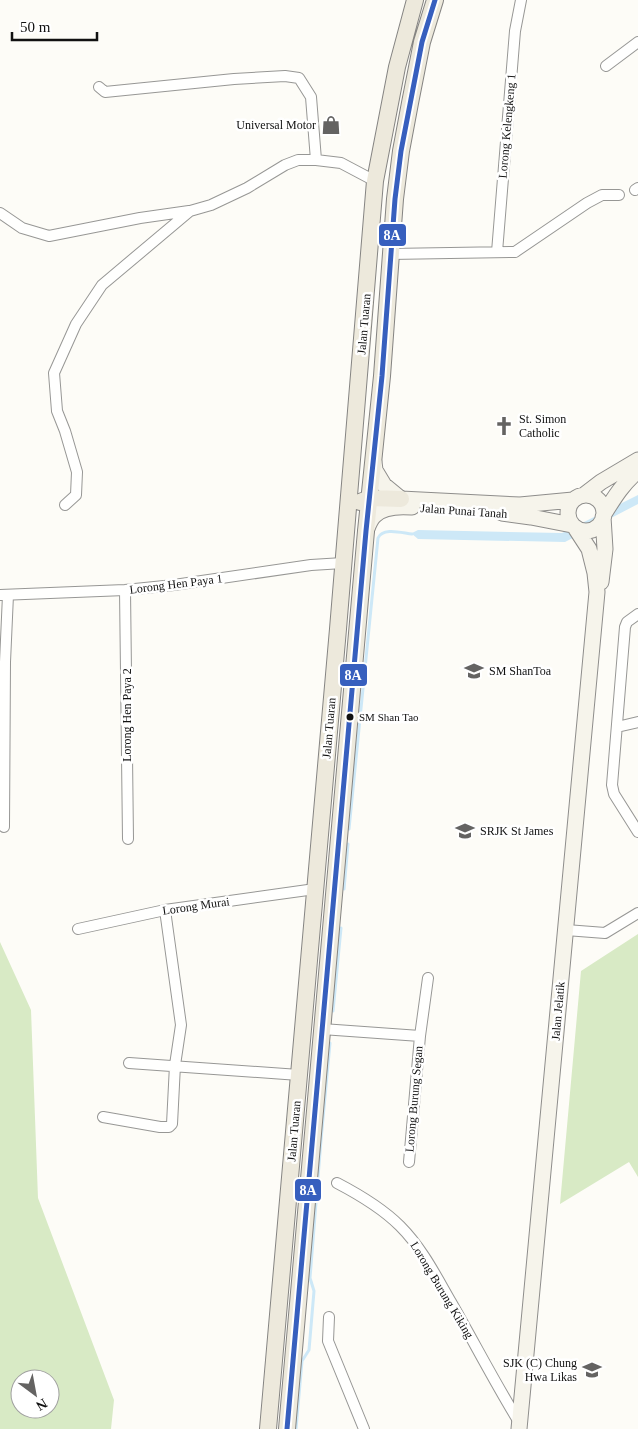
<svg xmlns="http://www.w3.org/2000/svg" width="638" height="1429" font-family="'Times New Roman',serif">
	<rect width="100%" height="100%" fill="#fdfcf7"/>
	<path fill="#d8eac5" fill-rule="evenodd" d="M638 934V1177L629 1162 560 1204 581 971Z
		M0 942 31 1010 38 1198 114 1400 111 1429H0ZM20 1379H50V1409H20Z"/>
	<path fill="#cde8f7" d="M638 495V504L565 542 418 539 412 534V533L418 530 562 533Z"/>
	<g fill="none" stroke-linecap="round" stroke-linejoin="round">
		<path stroke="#cde8f7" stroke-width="3" d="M349 829 378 538C383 527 402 533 412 534
			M344 889 348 844
			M333 1011 341 928
			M296 1429 302 1361 309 1350 314 1291 310 1278 321 1140 330 1043"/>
		<g stroke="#979795" stroke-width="12">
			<path id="street" d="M606 66 638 42
				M99 87 105 92 234 79 285 76 299 78 311 97 316 160
				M635 190 638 188
				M0 213 22 228 49 236 140 218 189 211
				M497 252 515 31 521 0
				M390 254 515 252 587 203 602 195H619
				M65 505 76 495 77 472 65 431 57 411 54 373 76 324 102 285 190 211 211 205 247 188 285 165 298 160H316L341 163 375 181
				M125 590 128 839
				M0 595 125 590 174 585 311 565 343 563
				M638 614 627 622 625 627 612 785 614 794 638 832
				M617 727 638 722
				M4 827 5 662 8 595
				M78 929 165 910 315 889
				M566 930 605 933 638 913
				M322 1029 420 1036
				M129 1063 299 1075
				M103 1117 160 1127H169L172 1124 175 1065 181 1025 165 910
				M409 1162 420 1036 428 978
				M337 1183C360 1195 382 1208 400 1226 422 1248 436 1276 451 1302 474 1342 495 1383 519 1422
				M329 1317 328 1341 364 1429"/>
		</g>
		<g stroke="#8e8d8b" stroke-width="17">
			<path id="secondary" d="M374 462 375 470 384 485 401 499 520 505 573 500
				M584 495 601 482 638 460
				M568 513a18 18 0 1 1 36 0a18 18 0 1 1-36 0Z
				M502 513 531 517 572 525
				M604 514C614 498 623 483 638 471
				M366 531C368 526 370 520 374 516 383 506 399 506 412 507
				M601 582 605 549 603 517
				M519 1429 597 592 595 573 589 549 576 529"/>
		</g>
		<g stroke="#858482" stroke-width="18">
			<path id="primary" d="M360 502 370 498 401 499
				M268 1429 338 629 375 181 397 67 415 0
				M287 1429 366 531 382 376 395 199 401 151 410 103 422 42 435 0"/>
		</g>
		<use href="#street" stroke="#fffffe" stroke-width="10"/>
		<use href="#secondary" stroke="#f6f4eb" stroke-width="15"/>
		<use href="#primary" stroke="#ede9dc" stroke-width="16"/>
		<g stroke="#fff" stroke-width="9">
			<path id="bus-1" d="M287 1429 366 531 382 376 395 199 401 151 422 42 435 0"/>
		</g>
		<use href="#bus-1" stroke="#375fbe" stroke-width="5"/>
	</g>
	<defs>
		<g id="shop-bare" transform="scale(1.5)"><path d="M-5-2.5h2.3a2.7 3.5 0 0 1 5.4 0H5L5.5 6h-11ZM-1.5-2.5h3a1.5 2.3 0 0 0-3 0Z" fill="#646362" stroke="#fff" stroke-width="2.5" paint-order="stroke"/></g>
		<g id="church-bare" transform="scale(1.5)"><path d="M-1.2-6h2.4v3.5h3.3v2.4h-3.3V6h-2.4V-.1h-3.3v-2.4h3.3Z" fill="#646362" stroke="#fff" stroke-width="2.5" paint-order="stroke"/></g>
		<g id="school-bare" transform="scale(1.5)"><path d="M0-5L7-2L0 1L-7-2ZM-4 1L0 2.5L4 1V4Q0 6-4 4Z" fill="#646362" stroke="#fff" stroke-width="2.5" paint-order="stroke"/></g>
	</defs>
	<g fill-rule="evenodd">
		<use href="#shop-bare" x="331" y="125"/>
		<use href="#church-bare" x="504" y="426"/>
		<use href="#school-bare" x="474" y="671"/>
		<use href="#school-bare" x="465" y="831"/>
		<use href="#school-bare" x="592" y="1370"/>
	</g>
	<circle fill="#111" stroke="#fff" stroke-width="2" cx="350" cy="717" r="4.5"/>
	<g text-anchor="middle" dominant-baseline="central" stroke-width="5" stroke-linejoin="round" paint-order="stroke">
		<g font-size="11" fill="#111" stroke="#fff" text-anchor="start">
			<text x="359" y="717">SM Shan Tao</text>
		</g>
		<g font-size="12" fill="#111" stroke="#fff" text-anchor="start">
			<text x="316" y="125" text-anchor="end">Universal Motor</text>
			<text x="519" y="419">St. Simon<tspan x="519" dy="14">Catholic</tspan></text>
			<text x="489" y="671">SM ShanToa</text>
			<text x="480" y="831">SRJK St James</text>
			<text x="577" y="1363" text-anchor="end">SJK (C) Chung<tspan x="577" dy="14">Hwa Likas</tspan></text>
		</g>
		<g font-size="12" fill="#111" stroke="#fff">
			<text transform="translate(507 126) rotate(-85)">Lorong Kelengkeng 1</text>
			<text transform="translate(364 324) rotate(-85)">Jalan Tuaran</text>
			<text transform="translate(464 511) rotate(4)">Jalan Punai Tanah</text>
			<text transform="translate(176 584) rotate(-7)">Lorong Hen Paya 1</text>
			<text transform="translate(127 715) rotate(-90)">Lorong Hen Paya 2</text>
			<text transform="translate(329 728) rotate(-85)">Jalan Tuaran</text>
			<text transform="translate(196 906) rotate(-8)">Lorong Murai</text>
			<text transform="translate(558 1011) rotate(-85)">Jalan Jelatik</text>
			<text transform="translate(414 1099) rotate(-85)">Lorong Burung Segan</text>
			<text transform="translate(294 1131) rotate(-85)">Jalan Tuaran</text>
			<text transform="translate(442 1290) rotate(59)">Lorong Burung Kiking</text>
		</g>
	</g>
	<g stroke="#fff" stroke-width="2">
		<rect x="378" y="223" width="29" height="24" rx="5" fill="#375fbe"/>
		<rect x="339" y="663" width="29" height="24" rx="5" fill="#375fbe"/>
		<rect x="294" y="1178" width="28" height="24" rx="5" fill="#375fbe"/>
	</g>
	<g font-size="14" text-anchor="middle" font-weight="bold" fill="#fff">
		<text x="392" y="240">8A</text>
		<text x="353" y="680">8A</text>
		<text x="308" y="1195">8A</text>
	</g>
	<g transform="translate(35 1394) rotate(148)"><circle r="24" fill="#ffffff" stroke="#a0a0a0"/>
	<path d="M0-4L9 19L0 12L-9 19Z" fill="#646362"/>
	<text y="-8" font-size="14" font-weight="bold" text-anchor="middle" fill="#111111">N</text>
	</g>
	<path d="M12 32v8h85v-8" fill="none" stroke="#111111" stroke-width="2.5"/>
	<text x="20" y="32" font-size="15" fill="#111111" stroke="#ffffff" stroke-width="4" paint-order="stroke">50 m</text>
</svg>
